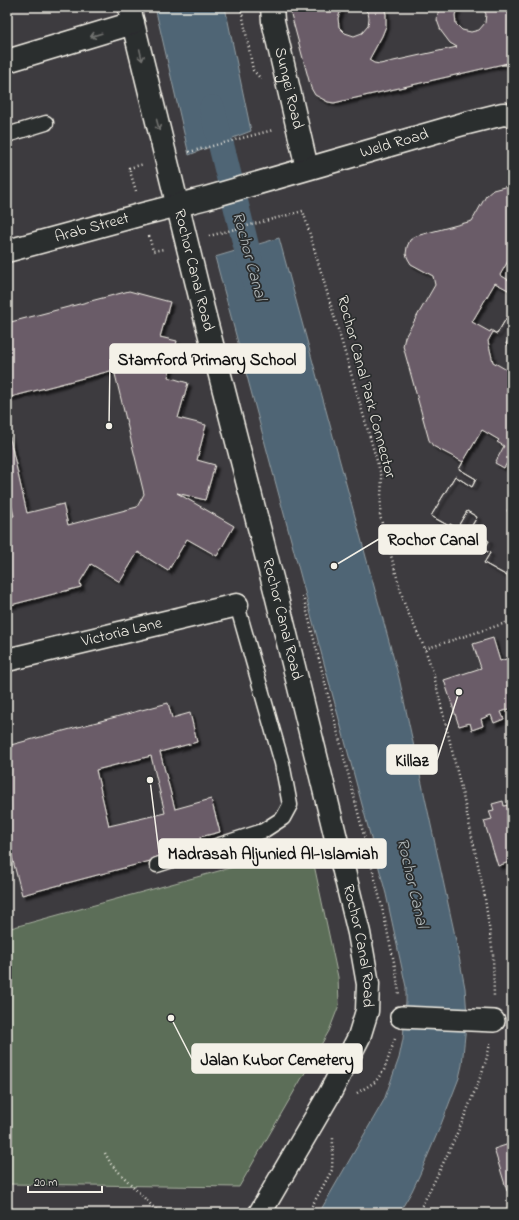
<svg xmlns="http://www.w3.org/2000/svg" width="519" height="1220" font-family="'Indie Flower',sans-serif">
	<defs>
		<filter id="shadow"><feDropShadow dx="3.5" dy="3.5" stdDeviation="1" flood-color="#0009"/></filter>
	</defs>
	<rect width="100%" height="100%" fill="#3d3b3f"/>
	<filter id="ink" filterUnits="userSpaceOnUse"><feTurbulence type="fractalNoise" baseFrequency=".025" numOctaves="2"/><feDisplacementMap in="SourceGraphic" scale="8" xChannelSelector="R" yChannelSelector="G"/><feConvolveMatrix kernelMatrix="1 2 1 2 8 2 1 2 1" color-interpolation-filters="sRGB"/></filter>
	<g filter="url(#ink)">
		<path fill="#5c6e58" stroke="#a8b0a0" d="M310 846 338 977 339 1005 329 1031 239 1187 7 1184V929Z"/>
		<path fill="#506574" stroke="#929da2" d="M155 7H225L251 131 189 155Z
			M279 238 399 678 454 931 465 988 467 1015 462 1065 459 1078 440 1127 420 1174 412 1191 399 1213H319L384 1100 399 1058 403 1039 406 1001V987L386 894 215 257Z"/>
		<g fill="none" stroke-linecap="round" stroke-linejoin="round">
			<path stroke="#506574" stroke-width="26" d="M212 108 255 282"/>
		</g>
		<path fill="#6a5b67" stroke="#f4f1e8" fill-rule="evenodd" filter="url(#shadow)" d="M289 7H320L321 10 322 7H344L341 10 338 18 339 27 345 33 354 36 362 33 368 26 369 18 368 13 362 7H384L386 14V26L382 36 369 60 374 63 380 64 457 47 450 43 441 31 437 20 439 7H458L455 15 456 24 462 30 471 32 479 30 485 23 486 14 482 7H512V62L334 103 328 102 315 95 311 88Z
			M512 62V68L507 65H501Z
			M512 185V319L507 317 497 334 493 332 488 341 493 362 512 373V576L510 575 509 577 484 563 490 553 484 550 489 541 480 535 475 543 465 537 477 517 467 511 457 528 450 524 449 526 431 516 455 476 472 487 476 479 459 469 463 462 433 446 429 440 403 346 405 337 435 285 433 276 411 264 408 259 406 254 407 247 410 240 416 236 472 221 486 196 493 190Z
			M512 254V282L500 275Z
			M495 283 512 292V319L507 317 497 334 491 330 490 332 472 322Z
			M129 291 170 302 160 337 177 341 168 377 188 383 178 418 206 425 197 460 215 465 205 500 177 493 234 526 217 556 187 539 168 571 138 552 120 582 91 564 80 582 81 587 7 606V517L14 516 7 488V426L27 513 63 504 68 525 137 507 144 494 114 370 7 398V323Z
			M512 333V347L506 344Z
			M512 333V347L506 344Z
			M482 430 499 440 497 442 504 446 495 463 504 468 512 455V503L507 511 512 514V572L509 577 484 563 490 553 484 550 489 541 480 535 475 543 465 537 477 517 467 511 457 528 450 524 449 526 431 516 455 476 472 487 476 479 459 469Z
			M493 638 500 661 512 657V708L501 712 504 719 494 723 491 715 481 719 483 726 472 730 470 723 459 726 444 680 481 668 473 644Z
			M168 703 172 718 190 713 197 742 160 752 175 809 211 799 220 832 200 837 203 847 22 895 7 838V746ZM151 756 165 813 109 826 96 770Z
			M503 801 504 806 512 804V861L498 866 484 821 492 819 489 811 494 810 492 804Z
			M512 1143V1189L507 1191 494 1149Z"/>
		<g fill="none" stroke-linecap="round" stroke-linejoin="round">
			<g stroke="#f4f1e8" stroke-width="17">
				<path id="service" d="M7 135 46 123
					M157 865 263 831 283 818 290 805 282 763 237 605"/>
			</g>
			<g stroke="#f4f1e8" stroke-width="24">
				<path id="pedestrian" d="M401 1017 494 1021"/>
			</g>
			<g stroke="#f4f1e8" stroke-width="25">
				<g id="minor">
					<path id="s1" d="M129 7 203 309 275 590 316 756 359 933 368 984 367 1011 359 1037 330 1093 260 1213"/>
					<path id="s2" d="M272 7 273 21 307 168"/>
					<path d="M7 61 133 23"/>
					<path id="s3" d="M7 660 237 605"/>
				</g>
			</g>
			<g stroke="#f4f1e8" stroke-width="25">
				<g id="tertiary">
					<path id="s4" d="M7 251 143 214 206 198 463 124 503 114 512 115"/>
				</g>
			</g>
			<path stroke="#f4f1e8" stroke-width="2.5" stroke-dasharray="1 3" stroke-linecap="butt" d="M241 7 253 70 261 79
				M189 152 273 130
				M136 191 129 168 144 164
				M149 236 153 251 164 249
				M209 236 303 211 382 478 380 516 405 606 425 649 433 672 463 796 484 892 493 954 494 998
				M303 596 381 903 396 971 399 995
				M425 649 512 621
				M357 1093 375 1082 384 1070 395 1039
				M105 1153 111 1164 159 1213
				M308 1213 332 1170 333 1138
				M418 1213C438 1175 456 1138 472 1098 479 1080 487 1062 490 1043"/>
			<use href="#service" stroke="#2a2d2e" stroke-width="14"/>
			<use href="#pedestrian" stroke="#2a2d2e" stroke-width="21"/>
			<use href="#minor" stroke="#2a2d2e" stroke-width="22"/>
			<use href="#tertiary" stroke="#2a2d2e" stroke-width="22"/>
		</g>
		<defs><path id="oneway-shaft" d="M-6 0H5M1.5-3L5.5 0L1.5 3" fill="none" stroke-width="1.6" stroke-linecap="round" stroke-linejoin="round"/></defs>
		<g stroke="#71726f">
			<use href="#oneway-shaft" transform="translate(96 35) rotate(164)"/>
			<use href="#oneway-shaft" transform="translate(141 55) rotate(77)"/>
			<use href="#oneway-shaft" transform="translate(158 125) rotate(75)"/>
		</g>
	</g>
	<g text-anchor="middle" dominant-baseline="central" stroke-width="3.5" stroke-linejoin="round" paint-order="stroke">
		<g font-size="16" fill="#f4f1e8" stroke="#2a2d2e">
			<text stroke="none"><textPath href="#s2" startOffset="83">Sungei Road</textPath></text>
			<text stroke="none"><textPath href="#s4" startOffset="402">Weld Road</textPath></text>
			<text stroke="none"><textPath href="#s4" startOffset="88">Arab Street</textPath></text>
			<text stroke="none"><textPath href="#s1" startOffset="271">Rochor Canal Road</textPath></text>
			<text transform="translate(366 387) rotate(75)">Rochor Canal Park Connector</text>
			<text stroke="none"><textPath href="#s1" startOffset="631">Rochor Canal Road</textPath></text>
			<text stroke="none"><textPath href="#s3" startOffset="118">Victoria Lane</textPath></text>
			<text stroke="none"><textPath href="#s1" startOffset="967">Rochor Canal Road</textPath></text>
		</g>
		<g font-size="17" font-style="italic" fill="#b2b9ba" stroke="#2a2d2e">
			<text transform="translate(249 256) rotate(75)">Rochor Canal</text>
			<text transform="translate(412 883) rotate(77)">Rochor Canal</text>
		</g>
	</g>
	<path fill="none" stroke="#f4f1e8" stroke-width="1.5" d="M109 426L110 359M334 566L379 539M459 692L437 760M150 780L159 853M171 1018L192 1059"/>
	<g fill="#f4f1e8" stroke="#2a2d2e" stroke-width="1.5">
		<circle cx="109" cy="426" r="4"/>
		<circle cx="334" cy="566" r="4"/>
		<circle cx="459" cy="692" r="4"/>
		<circle cx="150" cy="780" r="4"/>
		<circle cx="171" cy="1018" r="4"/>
	</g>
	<g fill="#f4f1e8" stroke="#f4f1e8" stroke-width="1.5">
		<rect x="110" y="344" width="195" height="29" rx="4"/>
		<rect x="379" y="525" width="107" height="29" rx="4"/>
		<rect x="387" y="745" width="50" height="29" rx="4"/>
		<rect x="159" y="839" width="227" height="29" rx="4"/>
		<rect x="192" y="1044" width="170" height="29" rx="4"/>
	</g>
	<g font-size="17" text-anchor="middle" font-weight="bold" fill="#111">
		<text x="207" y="365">Stamford Primary School</text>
		<text x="433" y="545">Rochor Canal</text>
		<text x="412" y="766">Killaz</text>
		<text x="273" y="859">Madrasah Aljunied Al-Islamiah</text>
		<text x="277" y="1065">Jalan Kubor Cemetery</text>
	</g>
	<rect width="519" height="1220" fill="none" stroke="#2a2d2e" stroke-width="24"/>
	<rect x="12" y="12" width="495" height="1196" fill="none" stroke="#f4f1e8" stroke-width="1.5" filter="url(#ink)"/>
	<path d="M28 1186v6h74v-6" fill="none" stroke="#f4f1e8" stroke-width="2"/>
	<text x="34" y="1186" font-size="12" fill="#f4f1e8" stroke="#2a2d2e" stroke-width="3" paint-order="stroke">20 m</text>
</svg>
